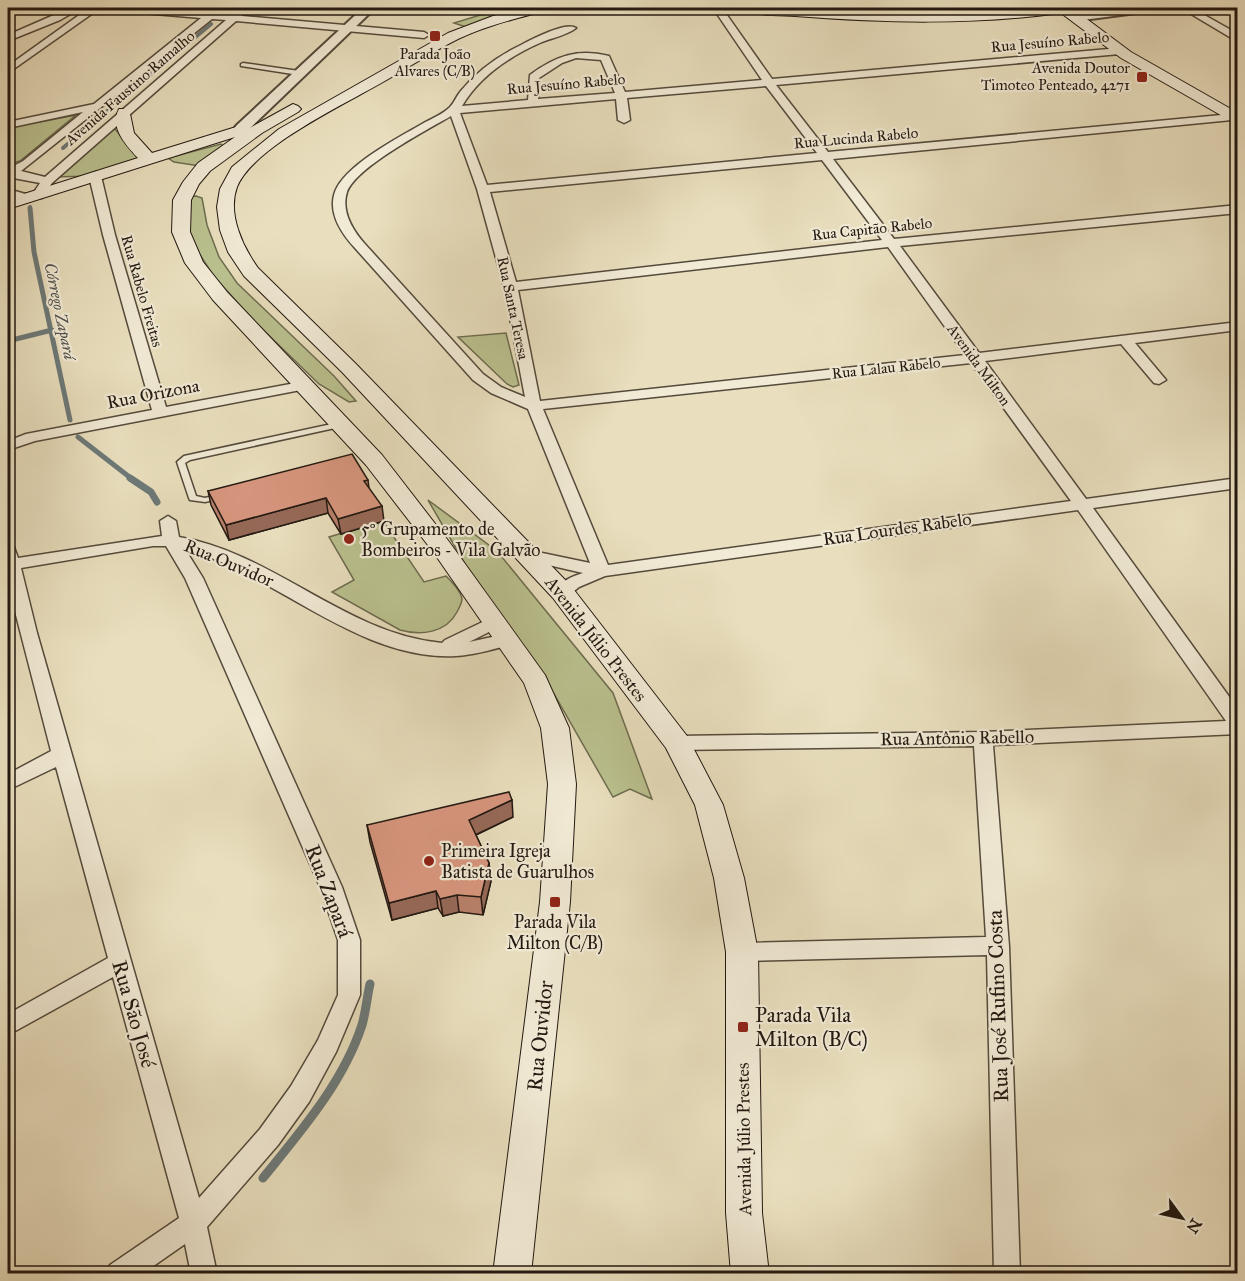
<svg xmlns="http://www.w3.org/2000/svg" width="1245" height="1281" font-family="'IM FELL Great Primer',serif">
	<rect width="100%" height="100%" fill="#e9dfbe"/>
	<filter id="stains"><feTurbulence type="fractalNoise" baseFrequency=".00333" numOctaves="4"/><feColorMatrix values="0 0 0 0 .2 0 0 0 0 .09 0 0 0 0 .02 0 0 0 .5 -.17"/></filter>
	<radialGradient id="worn" r=".72"><stop offset=".6" stop-color="#630" stop-opacity="0"/><stop offset="1" stop-color="#630" stop-opacity=".3"/></radialGradient>
	<path fill="#bac18f" stroke="#6e6c50" stroke-width="1.5" d="M503 8H524L466 27 454 23Z
		M774 8 929 13 994 8H1030L935 17 823 13Z
		M76 115 20 161 8 164V128Z
		M113 127 142 159 92 176 53 177Z
		M221 144 225 148 200 166 174 162 168 158Z
		M196 196 202 198 207 225 219 257 237 283 334 376 356 401 349 402 319 384 252 319 213 275 186 233 188 197Z
		M506 333 519 385 513 387 507 384 458 337Z
		M428 500 497 551 613 693 652 799 630 789 613 797 542 673 465 564Z
		M383 521 424 582 446 576C452 582 461 591 462 599 462 603 459 608 457 612 446 633 421 636 400 630L332 592 354 580 329 537Z"/>
	<g fill="none" stroke-linecap="round" stroke-linejoin="round">
		<path stroke="#6c7978" stroke-width="4" d="M63 148 211 24
			M30 207V209"/>
		<path stroke="#6c7978" stroke-width="5" d="M30 208 34 252 70 420
			M8 341 52 330
			M78 437 132 479"/>
		<path stroke="#6c7978" stroke-width="7" d="M130 478 151 492 157 502"/>
		<path stroke="#6c7978" stroke-width="9" d="M263 1178C301 1131 343 1083 362 1025 366 1011 367 997 370 984"/>
		<g stroke="#544a3c" stroke-width="3">
			<path id="service" d="M243 63 299 71 302 73 299 75 241 66V64Z
				M341 422 345 424 344 426 190 460 185 463 196 496 205 498 220 494 224 496 223 498 205 502 190 500 189 498 177 462 184 456Z"/>
		</g>
		<g stroke="#544a3c" stroke-width="3">
			<path id="minor" d="M70 8H81L60 20 8 41V35Z
				M89 8H100L8 73V66Z
				M114 8H146L208 13 215 9 218 10V14L232 15 239 11 242 12V16L424 32 429 35 424 38 236 21 52 183 42 198H34L32 195 40 183 8 177V169L23 161 83 112 8 128V122L94 104 201 18 119 11ZM212 19 226 20 45 177 21 171Z
				M713 8H722L772 79 1120 48 1125 51 1120 54 776 85 828 152 1232 114 1238 117 1232 120 833 159 894 239 1238 205V213L900 246 979 353 1238 322V330L1135 343 1166 380 1159 384 1154 383 1121 344 985 361 1086 499 1238 478V488L1093 508 1238 709V734L993 745 1009 946 1020 1274H994L987 955 742 961 734 958 731 952 734 946 742 943 986 937 974 746 677 750 670 748 667 743 670 738 677 736 983 732 1226 721 1078 510 605 576 579 587 568 596H556L553 592C561 581 571 577 583 573L522 559 520 555 522 551 528 550 590 563 528 409 491 393 473 380 355 248C342 234 329 215 334 195 341 167 398 138 422 124 431 119 443 114 450 107 454 103 456 97 460 92 476 72 498 56 521 45 532 39 567 21 576 28 567 35 552 38 542 42 510 56 480 76 462 106L528 100 530 75C555 56 578 48 609 56L625 92 762 80ZM576 58 601 60 615 93 538 99 539 78 562 63ZM766 86 817 153 487 185 460 113 616 99 618 120 624 123 630 120 627 98ZM451 116 477 189 504 287 525 397 501 387 483 374 364 243C352 229 341 211 347 192 356 167 427 130 451 116ZM822 160 882 240 516 282 490 192ZM888 247 965 355 540 401 518 290ZM971 363 1071 501 608 565 543 409Z
				M1181 8H1192L1238 34V42Z
				M95 172 101 176 115 235 166 407 306 381 311 382 313 385 311 388 35 441 8 450V441L26 434 152 410 103 235 89 176Z
				M8 189 29 195 31 198 25 202 8 197Z
				M168 516 176 521 179 537C274 553 345 634 442 643L445 640 495 616 501 618 504 622 501 626 469 642 506 634 512 636 515 640 512 644 506 646C490 650 473 655 456 656 358 661 276 574 185 549L203 578 342 887 360 940V995L336 1052 309 1102 278 1145 207 1227 217 1274H191L185 1244 142 1274H106L110 1265 179 1218 113 977 8 1035V1014L108 958 56 767 8 790V774L51 751 8 584V546L14 547 18 558 162 536 160 521ZM153 546H166L185 578 320 887 338 940V995L318 1040 291 1086 260 1129 199 1198 37 633 21 568Z"/>
		</g>
		<g stroke="#544a3c" stroke-width="4">
			<path id="tertiary" d="M363 8H375L246 132H236L234 129 236 126Z
				M1120 8H1150L1144 12 1075 21 1069 17 1075 13Z"/>
		</g>
		<g stroke="#221811" stroke-width="2">
			<path id="secondary" d="M525 8H546L544 11C515 19 485 26 458 39 432 52 407 68 383 82 345 104 253 147 237 187 227 214 243 247 258 268L356 364 571 586 687 736 723 805 744 878 758 952 762 1213 769 1274H731L726 1213V952L714 878 695 805 666 748 553 598 342 372 244 276 228 252 220 230 217 207 220 189 232 167 279 129 448 33 493 16Z
				M746 8H793L870 13 948 14 1072 8 1131 52 1238 113V125L1121 58 1061 13C972 25 884 23 795 16 782 15 755 17 746 8Z
				M293 104 298 106 301 109 298 112 262 133 210 171 199 184 191 200 190 232 203 262 227 292 382 455 450 543 545 675 569 728 576 784 570 902 531 1274H493L540 902 548 784 541 728 524 683 434 553 366 465 213 300 185 263 172 232 173 200 183 182 198 163 235 137 8 209V199L138 158C126 145 109 127 119 109H129L134 133 152 153 236 127 244 131Z"/>
		</g>
		<use href="#service" fill="#f1ead5" fill-rule="evenodd"/>
		<use href="#minor" fill="#f1ead5" fill-rule="evenodd"/>
		<use href="#tertiary" fill="#f1ead5" fill-rule="evenodd"/>
		<use href="#secondary" fill="#f1ead5" fill-rule="evenodd"/>
	</g>
	<path fill="#b9816c" stroke="#221811" stroke-width="1.5" d="M368 480 369 488 384 521 341 534 328 513 229 540 211 505 208 491Z
		M513 817 476 835 489 863 491 881 483 915 459 912 443 916 438 908 392 920 370 842 367 825Z"/>
	<path fill="#966958" stroke="#221811" stroke-width="1.5" d="M326 498 328 513 229 540 226 525Z
		M382 506 384 521 341 534 338 519Z
		M512 800 513 817 471 837 469 820Z
		M489 863 491 881 483 915 481 897Z
		M436 891 438 908 392 920 389 903Z
		M457 895 459 912 443 916 440 899Z"/>
	<path fill="#d7967e" stroke="#221811" stroke-width="1.5" d="M352 454 368 480 364 481 382 506 338 519 326 498 226 525 208 491Z
		M509 792 512 800 469 820 489 863 481 897 457 895 440 899 436 891 389 903 367 825Z"/>
	<g fill="#8f2418" stroke="#f1ead5" stroke-width="2">
		<rect x="429" y="30" width="12" height="12" rx="3"/>
		<rect x="1136" y="71" width="12" height="12" rx="3"/>
		<circle cx="349" cy="539" r="6"/>
		<circle cx="429" cy="861" r="6"/>
		<rect x="549" y="896" width="12" height="12" rx="3"/>
		<rect x="737" y="1021" width="12" height="12" rx="3"/>
	</g>
	<g text-anchor="middle" dominant-baseline="central" stroke-width="4.5" stroke-linejoin="round" paint-order="stroke">
		<g font-size="15" fill="#221811" stroke="#f1ead5">
			<text transform="translate(1050 42) rotate(-5)">Rua Jesuíno Rabelo</text>
			<text transform="translate(566 84) rotate(-5)">Rua Jesuíno Rabelo</text>
			<text transform="translate(130 88) rotate(-41)">Avenida Faustino Ramalho</text>
			<text transform="translate(856 138) rotate(-5)">Rua Lucinda Rabelo</text>
			<text transform="translate(872 229) rotate(-6)">Rua Capitão Rabelo</text>
			<text transform="translate(142 291) rotate(74)">Rua Rabelo Freitas</text>
			<text transform="translate(513 308) rotate(78)">Rua Santa Teresa</text>
			<text transform="translate(979 365) rotate(54)">Avenida Milton</text>
			<text transform="translate(886 368) rotate(-6)">Rua Lalau Rabelo</text>
		</g>
		<g font-size="15" fill="#221811" stroke="#f1ead5">
			<text x="435" y="54">Parada João<tspan x="435" dy="17">Alvares (C/B)</tspan></text>
			<text x="1130" y="68" text-anchor="end">Avenida Doutor<tspan x="1130" dy="17">Timoteo Penteado, 4271</tspan></text>
		</g>
		<g font-size="16" font-style="italic" fill="#4d504d" stroke="#f1ead5">
			<text transform="translate(60 311) rotate(78)">Córrego Zapará</text>
		</g>
		<g font-size="18" fill="#221811" stroke="#f1ead5">
			<text transform="translate(153 394) rotate(-11)">Rua Orizona</text>
			<text transform="translate(897 529) rotate(-8)">Rua Lourdes Rabelo</text>
			<text transform="translate(229 563) rotate(23)">Rua Ouvidor</text>
			<text transform="translate(596 639) rotate(52)">Avenida Júlio Prestes</text>
			<text transform="translate(957 738) rotate(-1)">Rua Antônio Rabello</text>
			<text transform="translate(744 1139) rotate(-91)">Avenida Júlio Prestes</text>
		</g>
		<g font-size="18" fill="#221811" stroke="#f1ead5" text-anchor="start">
			<text x="361" y="529">5º Grupamento de<tspan x="361" dy="21">Bombeiros - Vila Galvão</tspan></text>
			<text x="441" y="851">Primeira Igreja<tspan x="441" dy="21">Batista de Guarulhos</tspan></text>
			<text x="555" y="922" text-anchor="middle">Parada Vila<tspan x="555" dy="21">Milton (C/B)</tspan></text>
		</g>
		<g font-size="21" fill="#221811" stroke="#f1ead5">
			<text transform="translate(329 891) rotate(69)">Rua Zapará</text>
			<text transform="translate(998 1006) rotate(-92)">Rua José Rufino Costa</text>
			<text transform="translate(134 1014) rotate(74)">Rua São José</text>
			<text transform="translate(540 1036) rotate(-84)">Rua Ouvidor</text>
		</g>
		<g font-size="21" fill="#221811" stroke="#f1ead5" text-anchor="start">
			<text x="755" y="1015">Parada Vila<tspan x="755" dy="24">Milton (B/C)</tspan></text>
		</g>
	</g>
	<rect width="1245" height="1281" fill="none" stroke="#e9dfbe" stroke-width="30"/>
	<rect x="9" y="9" width="1227" height="1263" fill="none" stroke="#221811" stroke-width="3"/>
	<rect x="15" y="15" width="1215" height="1251" fill="none" stroke="#221811" stroke-width="1.5"/>
	<g transform="translate(1182 1218) rotate(123)" stroke="#f1ead5" stroke-width="4.5" paint-order="stroke">
	<path d="M0-4.5L10 22L0 15L-10 22Z" fill="#221811"/>
	<text y="-9" font-size="16" font-weight="bold" text-anchor="middle" fill="#221811">N</text>
	</g>
	<rect width="100%" height="100%" filter="url(#stains)"/>
	<rect width="100%" height="100%" fill="url(#worn)"/>
</svg>
